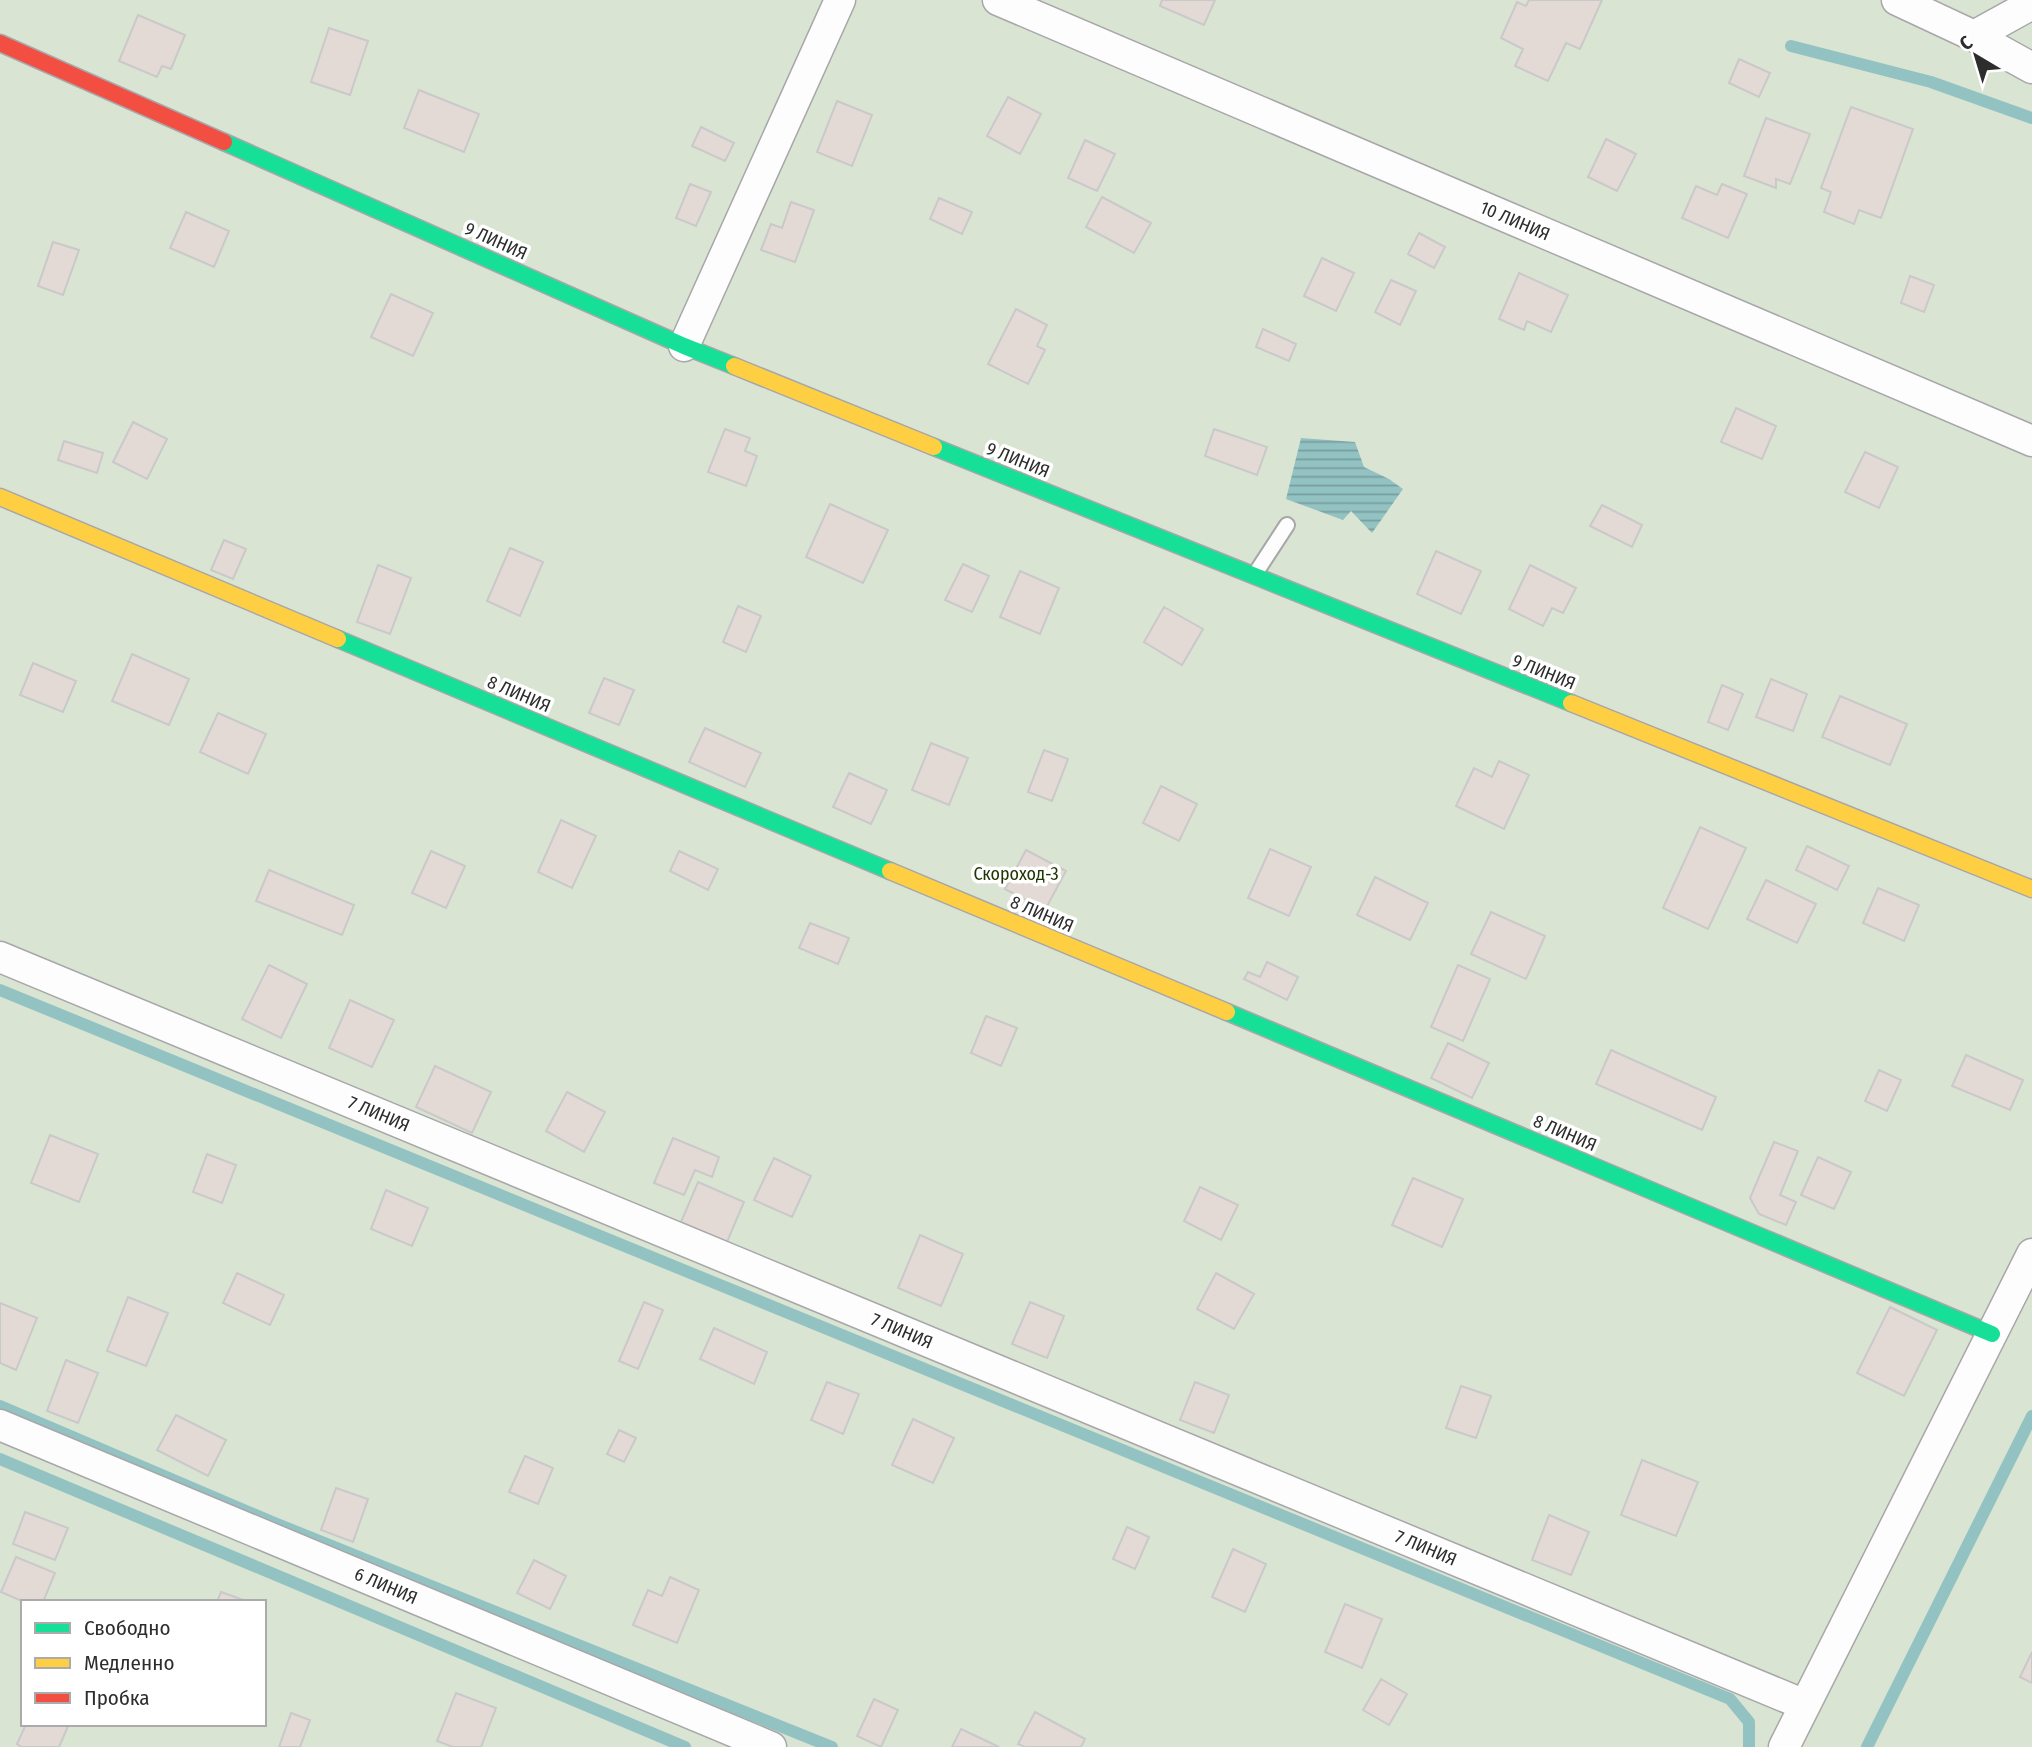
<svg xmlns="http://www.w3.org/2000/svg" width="2032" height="1747" font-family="'Fira Sans Condensed',sans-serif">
	<defs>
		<pattern id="water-rules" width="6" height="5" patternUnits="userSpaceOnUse" patternTransform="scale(1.75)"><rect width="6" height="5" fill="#93c2c3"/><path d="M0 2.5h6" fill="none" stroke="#789e9f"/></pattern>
	</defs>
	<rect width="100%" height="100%" fill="#f3f3f5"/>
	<path fill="#dae4d2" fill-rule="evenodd" d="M0 0H2032V1747H0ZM23 1602H264V1724H23Z"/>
	<path fill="url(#water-rules)" d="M1301 438 1355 442 1364 467 1389 479 1403 489 1372 533 1351 511 1343 520 1286 499Z"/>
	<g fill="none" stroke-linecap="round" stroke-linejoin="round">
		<path stroke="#93c2c3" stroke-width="12" d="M1791 46 1931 82 2032 118
			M0 990 1730 1699 1749 1722V1747
			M0 1406 272 1522 832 1747
			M0 1459 685 1747
			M1867 1747 2032 1416"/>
	</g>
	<path fill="#e3d9d5" stroke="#cac9ca" stroke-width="2" d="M1162 0H1215L1204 25 1160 6Z
		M1529 0H1602L1580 49 1566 43 1548 81 1515 66 1523 49 1501 38 1517 2 1526 6Z
		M138 15 185 35 171 69 162 66 157 77 119 61Z
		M329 28 368 41 350 95 311 82Z
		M1739 59 1770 73 1759 97 1729 83Z
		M419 90 479 114 464 152 404 128Z
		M1008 97 1041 114 1020 154 987 136Z
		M837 101 872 115 852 166 817 152Z
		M1851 107 1913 129 1881 218 1859 210 1854 224 1824 212 1831 192 1821 188Z
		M1766 118 1810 134 1790 184 1776 179V188L1744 176Z
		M701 127 734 143 725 161 692 146Z
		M1606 139 1636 154 1617 191 1588 177Z
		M1085 140 1115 154 1097 191 1068 178Z
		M690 184 711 192 696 226 676 218Z
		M1722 184 1747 194 1728 238 1682 218 1696 186 1717 195Z
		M1102 197 1151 223 1134 253 1086 227Z
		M939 198 972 212 962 234 930 219Z
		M791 202 814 210 795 262 761 250 771 224 782 228Z
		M186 212 229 231 214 267 170 248Z
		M1419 233 1445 247 1434 268 1408 254Z
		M53 242 79 250 63 295 38 286Z
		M1322 258 1354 273 1336 311 1304 296Z
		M1519 273 1568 295 1551 332 1527 321 1524 330 1499 319Z
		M1910 276 1934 285 1924 312 1901 303Z
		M1391 280 1416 291 1400 325 1375 312Z
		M391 294 433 313 413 356 371 337Z
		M1016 309 1047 325 1037 346 1045 350 1028 384 988 364Z
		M1263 329 1296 344 1289 361 1256 347Z
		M1736 408 1776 426 1762 459 1721 442Z
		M133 422 167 439 147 479 113 462Z
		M725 429 750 438 745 451 757 456 746 486 708 472Z
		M1214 429 1267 447 1257 475 1205 456Z
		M64 441 103 453 97 473 58 460Z
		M1865 452 1898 467 1879 508 1845 492Z
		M830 504 888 530 863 583 806 557Z
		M1602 505 1642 525 1632 547 1590 526Z
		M224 540 246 549 233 579 211 570Z
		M510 548 543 562 520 616 487 601Z
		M1436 551 1481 571 1461 614 1417 594Z
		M963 564 989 576 972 612 945 600Z
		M378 565 411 578 390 634 357 622Z
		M1530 565 1576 588 1563 613 1552 608 1543 626 1509 609Z
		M1020 571 1059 588 1040 634 1000 617Z
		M738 606 761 616 746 652 723 642Z
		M1164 607 1203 629 1182 665 1144 642Z
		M132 654 189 679 169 725 112 701Z
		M33 663 76 681 63 712 20 695Z
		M604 678 634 690 619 725 589 713Z
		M1771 679 1807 694 1793 731 1756 717Z
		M1722 685 1743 694 1728 730 1708 722Z
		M1840 696 1907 724 1890 765 1822 737Z
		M218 713 266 734 248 774 200 752Z
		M705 728 761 753 745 787 689 762Z
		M931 743 968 758 949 805 912 790Z
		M1044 750 1068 759 1052 801 1028 792Z
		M1499 761 1529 775 1504 829 1456 806 1474 768 1492 777Z
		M849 773 887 790 871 824 833 807Z
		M1161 786 1197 804 1179 841 1143 823Z
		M561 820 596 836 572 888 538 872Z
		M1700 827 1746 848 1708 929 1663 908Z
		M1807 846 1849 866 1837 890 1796 870Z
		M1270 849 1311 867 1289 916 1248 898Z
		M1026 850 1066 871 1045 910 1005 889Z
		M431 851 465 866 446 908 412 893Z
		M679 851 718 869 708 890 670 871Z
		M269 870 354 905 342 935 256 901Z
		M1375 877 1428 903 1410 940 1357 915Z
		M1766 880 1816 904 1797 943 1747 919Z
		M1878 888 1919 905 1904 941 1863 923Z
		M1491 912 1545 936 1526 979 1471 954Z
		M810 923 849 938 838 964 799 948Z
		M1267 962 1298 977 1287 1000 1244 979 1248 972 1260 977Z
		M269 965 307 984 281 1038 242 1019Z
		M1458 965 1490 979 1463 1041 1431 1027Z
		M350 1000 394 1020 372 1067 329 1048Z
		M986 1016 1017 1028 1001 1066 971 1053Z
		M1448 1043 1489 1063 1472 1098 1431 1078Z
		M1611 1050 1716 1097 1702 1130 1596 1084Z
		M1966 1055 2023 1080 2010 1110 1952 1086Z
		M435 1066 491 1092 472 1133 416 1107Z
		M1879 1070 1901 1080 1887 1111 1865 1101Z
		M567 1092 605 1112 584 1152 546 1131Z
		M50 1135 98 1154 79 1202 31 1183Z
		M673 1138 719 1157 712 1177 695 1170 684 1195 654 1183Z
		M1774 1142 1798 1151 1780 1195 1796 1202 1786 1225 1759 1214 1750 1198Z
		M207 1154 236 1165 222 1203 193 1192Z
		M1818 1157 1851 1172 1834 1209 1801 1195Z
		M774 1158 811 1176 792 1217 754 1200Z
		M1413 1178 1463 1199 1442 1247 1392 1225Z
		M698 1182 744 1202 727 1242 681 1222Z
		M1200 1187 1238 1205 1221 1240 1184 1221Z
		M386 1190 428 1208 412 1246 371 1229Z
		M920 1235 963 1254 941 1306 898 1288Z
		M237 1273 284 1295 270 1325 223 1303Z
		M1216 1273 1254 1294 1234 1329 1197 1309Z
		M128 1297 168 1313 146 1366 107 1351Z
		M644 1302 663 1310 638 1369 619 1361Z
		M1030 1302 1064 1316 1047 1358 1012 1344Z
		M0 1303 37 1318 16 1370 0 1363Z
		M1890 1307 1937 1330 1904 1396 1857 1373Z
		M714 1328 767 1352 754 1384 700 1359Z
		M66 1360 98 1373 78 1423 47 1411Z
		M827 1382 859 1394 843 1434 811 1420Z
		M1195 1382 1229 1395 1214 1433 1180 1420Z
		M1461 1386 1491 1396 1476 1438 1446 1428Z
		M176 1415 226 1440 208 1476 157 1450Z
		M913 1419 954 1438 933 1483 892 1465Z
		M619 1430 636 1438 624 1462 607 1454Z
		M525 1456 553 1468 538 1504 509 1492Z
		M1642 1460 1698 1482 1676 1536 1621 1515Z
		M336 1488 368 1499 353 1542 321 1530Z
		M25 1512 68 1528 55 1560 13 1544Z
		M1549 1515 1589 1532 1571 1575 1532 1560Z
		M1127 1527 1149 1537 1135 1569 1113 1559Z
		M1233 1549 1266 1564 1245 1612 1212 1597Z
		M16 1557 55 1573 43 1602H24L1 1592Z
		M534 1560 566 1576 550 1609 517 1593Z
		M670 1577 699 1590 677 1643 633 1625 648 1590 662 1596Z
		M221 1592 249 1602H217Z
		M1345 1604 1382 1619 1362 1668 1325 1652Z
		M2032 1652V1683L2020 1677Z
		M1381 1679 1407 1694 1389 1725 1363 1710Z
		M456 1693 496 1708 481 1747H453L437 1741Z
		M874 1699 898 1710 881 1747 857 1736Z
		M1035 1712 1085 1739 1081 1747H1025L1018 1744Z
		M291 1713 310 1720 300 1747H279Z
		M26 1724H69L59 1747H22L17 1744Z
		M961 1729 999 1747H952Z"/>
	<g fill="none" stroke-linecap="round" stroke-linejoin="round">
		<g stroke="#a7a7a9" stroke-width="18">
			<path id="lane" d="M1255 574 1287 525"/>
		</g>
		<g stroke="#a7a7a9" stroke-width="33">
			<path id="street" d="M998 0 2032 441
				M1897 0 1974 36 2032 68
				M1974 36 2032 4
				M684 346 840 0
				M0 957 1805 1705
				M0 1425 771 1747
				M1784 1747 2032 1254"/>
		</g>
		<g stroke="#a7a7a9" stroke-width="19">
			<path id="fast" d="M224 142 684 346 734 366
				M934 447 1571 703
				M338 639 890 871
				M1227 1012 1992 1334"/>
		</g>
		<g stroke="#a7a7a9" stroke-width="19">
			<path id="slow" d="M734 366 934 447
				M0 497 338 639
				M1571 703 2032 889
				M890 871 1227 1012"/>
		</g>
		<g stroke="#a7a7a9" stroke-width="19">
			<path id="jam" d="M0 43 224 142"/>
		</g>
		<use href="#lane" stroke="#fdfdfe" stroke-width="14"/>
		<use href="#street" stroke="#fdfdfe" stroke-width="30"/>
		<use href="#fast" stroke="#16e098" stroke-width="16"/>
		<use href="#slow" stroke="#ffcf43" stroke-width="16"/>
		<use href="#jam" stroke="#f24e42" stroke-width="16"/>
	</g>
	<g text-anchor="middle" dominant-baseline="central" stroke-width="7" stroke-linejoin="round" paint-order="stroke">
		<g font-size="18" fill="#2d2d2e" stroke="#fff">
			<text transform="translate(1515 221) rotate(23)">10 ЛИНИЯ</text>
			<text transform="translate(496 241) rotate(24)">9 ЛИНИЯ</text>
			<text transform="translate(1018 460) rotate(22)">9 ЛИНИЯ</text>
			<text transform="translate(1544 672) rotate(22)">9 ЛИНИЯ</text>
			<text transform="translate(519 694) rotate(23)">8 ЛИНИЯ</text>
			<text transform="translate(1042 914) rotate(23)">8 ЛИНИЯ</text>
			<text transform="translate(379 1114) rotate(23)">7 ЛИНИЯ</text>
			<text transform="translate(1565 1133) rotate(23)">8 ЛИНИЯ</text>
			<text transform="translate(902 1331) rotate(23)">7 ЛИНИЯ</text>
			<text transform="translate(1426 1548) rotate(23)">7 ЛИНИЯ</text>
			<text transform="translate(386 1586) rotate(23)">6 ЛИНИЯ</text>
		</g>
		<g font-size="18" fill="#203603" stroke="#fff">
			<text x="1016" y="874">Скороход-3</text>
		</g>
	</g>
	<rect x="21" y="1600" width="245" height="126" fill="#ffffff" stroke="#ababab" stroke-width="2"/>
	<rect x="35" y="1623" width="35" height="10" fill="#16e098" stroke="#ababab" stroke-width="2"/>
	<text x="84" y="1635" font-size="21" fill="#2d2d2e">Свободно</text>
	<rect x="35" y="1658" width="35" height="10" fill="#ffcf43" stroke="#ababab" stroke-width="2"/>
	<text x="84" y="1670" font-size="21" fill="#2d2d2e">Медленно</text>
	<rect x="35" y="1693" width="35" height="10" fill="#f24e42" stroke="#ababab" stroke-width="2"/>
	<text x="84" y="1705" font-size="21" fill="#2d2d2e">Пробка</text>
	<g transform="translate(1976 56) rotate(322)" stroke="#ffffff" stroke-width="5" paint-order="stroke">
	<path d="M0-5L12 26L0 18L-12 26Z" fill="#2d2d2e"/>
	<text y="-10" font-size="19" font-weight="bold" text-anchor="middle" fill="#2d2d2e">С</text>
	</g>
</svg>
